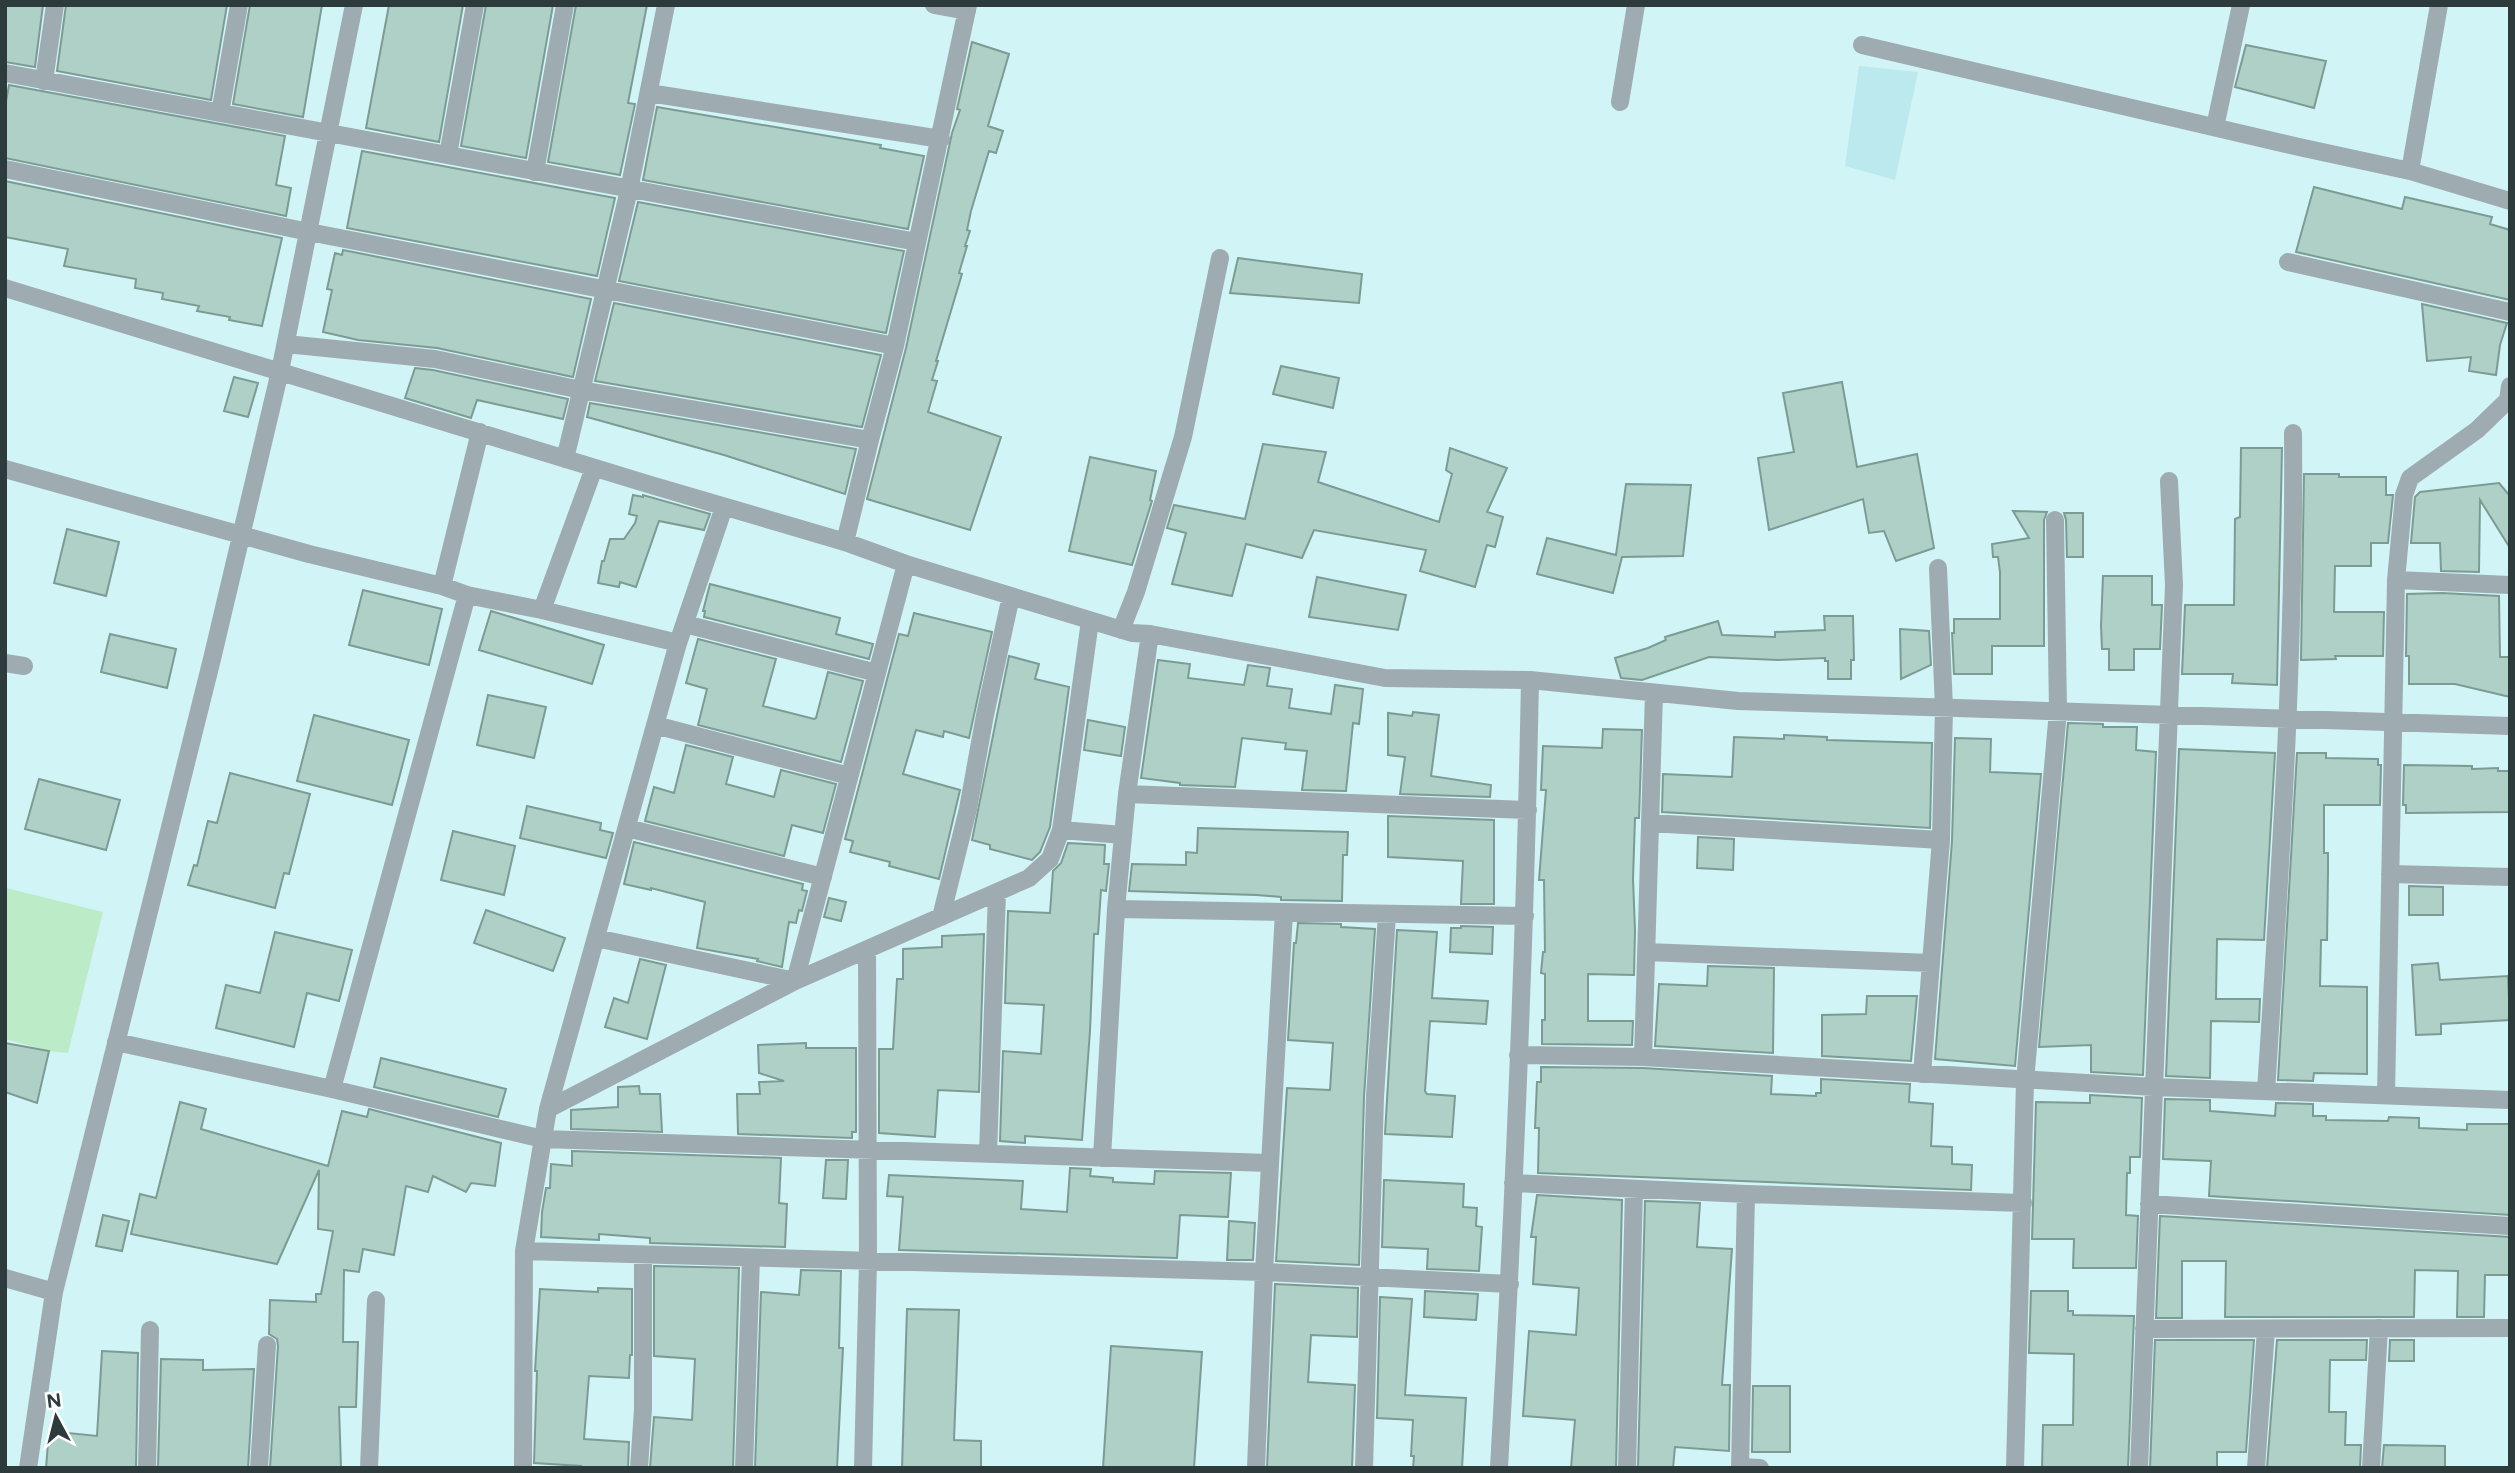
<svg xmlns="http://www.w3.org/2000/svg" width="2515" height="1473" font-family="Figtree,sans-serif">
	<rect width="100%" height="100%" fill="#d1f4f7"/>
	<path fill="#bce9ed" d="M1859 66 1918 72 1895 180 1845 166Z"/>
	<path fill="#bcebc7" d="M6 888 103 912 68 1053 49 1051 5 1039Z"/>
	<path fill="#afd0c7" stroke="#7c9c93" stroke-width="2" d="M5 5H43L35 67 5 62Z
		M66 5H227L211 100 57 71Z
		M250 5H322L303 117 233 104Z
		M389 5H463L439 142 366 128Z
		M486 5H553L526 158 461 146Z
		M576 5H647L628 103 635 104 620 175 548 162Z
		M972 42 1009 54 988 126 1003 131 996 153 989 151 971 211 967 230 970 231 965 246H967L959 273 962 274 936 361H938L932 380 937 381 928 412 1001 437 970 530 867 499 906 348 952 133 960 110 957 109Z
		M2246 45 2326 61 2314 108 2235 87Z
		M9 85 285 136 276 185 291 188 286 216 5 158V107Z
		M657 107 881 145 880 148 924 156 908 229 643 180Z
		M362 151 615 198 597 276 347 228Z
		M5 181 282 238 262 326 229 320 230 317 197 311 199 306 162 299 163 293 135 288 136 279 64 266 68 249 5 237Z
		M2314 187 2402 209 2405 197 2492 217 2490 224 2510 230V300L2296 252Z
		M638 202 904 251 886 333 619 281Z
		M343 250 591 299 573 377 437 348 358 340 323 332 332 290 327 289 335 253 342 255Z
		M1238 258 1362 274 1359 303 1230 293Z
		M614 303 881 355 862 427 595 381Z
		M2422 304 2507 323 2500 345 2496 375 2469 371 2471 357 2427 361Z
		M1281 366 1339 378 1333 408 1273 394Z
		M415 368 433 370 568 399 563 419 477 400 471 418 405 398Z
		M234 377 258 383 248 417 224 411Z
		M1842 382 1857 467 1917 454 1934 548 1896 561 1884 531 1869 533 1863 499 1769 530 1758 458 1794 452 1783 393Z
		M590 403 856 449 845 494 724 455 587 417Z
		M1263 444 1326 452 1318 482 1439 522 1452 474 1446 470 1450 448 1507 468 1487 512 1503 517 1495 547 1487 545 1475 587 1420 571 1426 550 1314 530 1302 558 1246 544 1232 596 1172 584 1186 533 1167 528 1174 505 1245 519Z
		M2241 448H2282L2277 685 2232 683 2233 674H2182L2185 605H2234L2235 519 2240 517Z
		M1090 457 1156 471 1150 500 1152 501 1132 565 1069 551Z
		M2304 474H2339V477H2386V495H2393L2388 543H2371V566H2335L2334 612H2384L2383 656H2335L2336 659 2301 660Z
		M2499 483 2510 496V548L2480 500 2479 572 2441 571 2440 543H2411L2415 497 2420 492Z
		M1626 484 1691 485 1683 556 1622 557 1613 593 1537 574 1547 538 1616 555Z
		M633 495 643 497V495L710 514 704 530 659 521 636 587 620 582 619 587 598 583 602 561H604L610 539H624L635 523 637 516 629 514Z
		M2013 511 2047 512 2044 520V646H1992V674H1954L1952 633H1954V619H2000V572L1998 557H1993L1992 544 2029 538Z
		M2064 513H2083V557H2067L2066 520Z
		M67 529 119 542 106 596 54 583Z
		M2103 576H2152V605H2162L2160 649H2134V670H2109V649H2102L2101 626Z
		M1317 577 1406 595 1398 630 1309 617Z
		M710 584 840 618 836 634 873 644 869 659 704 617 705 611H703Z
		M363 590 442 609 429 665 349 645Z
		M2442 593 2499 596 2500 657H2510V697L2455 684H2409V656H2406L2407 594Z
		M491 611 604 645 592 684 479 650Z
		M914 613 992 632 969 738 944 731 943 737 916 730 903 774 960 790 939 879 889 866 890 862 850 852 853 841 845 839 899 634 908 636Z
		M1824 616H1853L1854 660H1851V679H1828V661H1825V658L1778 660 1709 657 1642 680 1621 678 1615 658 1648 648 1666 640 1665 637 1718 621 1722 635 1775 637V632L1825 630Z
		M1900 629 1929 631 1931 665 1901 679Z
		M110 634 176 649 167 688 101 672Z
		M698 639 776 659 763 706 814 719 816 718 828 672 863 681 841 762 698 725 707 689 686 683Z
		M1009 656 1039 664 1035 679 1069 687 1050 827 1040 852 1032 860 990 849V845L972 840Z
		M1158 660 1190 664 1188 678 1244 685 1248 665 1270 668 1267 686 1292 689 1289 708 1331 714 1335 685 1363 689 1359 724 1353 723 1346 791 1302 790 1307 751 1285 749 1286 743 1242 738 1235 787 1180 785V783L1141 778Z
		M488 695 546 707 534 758 477 745Z
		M1413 712 1439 715 1431 776 1491 785 1490 797 1400 794 1405 757 1388 755V713L1412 716Z
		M314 715 409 740 392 805 297 781Z
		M1088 720 1125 727 1121 756 1084 750Z
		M2068 723 2103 724V727H2137L2136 750 2156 752 2143 1075 2091 1072V1045L2039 1047Z
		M1603 729 1642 730 1639 818H1635L1633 879 1635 930 1634 975 1588 974V1021H1633L1632 1045 1542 1044V1020H1545V974L1541 973 1543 952H1545L1544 880H1539L1546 790H1541L1543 746 1602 748Z
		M1784 735 1827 737V740L1932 743 1930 828 1662 812 1663 774 1732 777 1734 737 1784 739Z
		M1955 738 1991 739 1990 772 2041 774 2015 1066 1935 1059 1952 841Z
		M686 745 733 757 726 784 774 797 781 770 836 784 823 833 792 825 784 856 645 821 654 787 674 793Z
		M2179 749 2275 753 2264 940 2217 939 2216 999H2260L2259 1022 2211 1021 2210 1078 2166 1076Z
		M2297 753H2326V758L2378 759V765H2381L2380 805H2324V853H2328V873L2327 940H2321L2320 986 2367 987V1074L2314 1073 2313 1081 2278 1080Z
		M2404 765 2472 766V769L2498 768V771H2510V812L2406 813V805H2403Z
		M230 773 310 794 289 874 284 873 275 908 188 885 194 865 197 866 208 821 217 823Z
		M39 779 120 800 106 850 25 829Z
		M527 806 601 823 600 830 613 833 606 858 520 838Z
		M1388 816 1494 820V904H1461L1463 861 1388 857Z
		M1198 828 1348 832 1347 855H1343L1342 901 1281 900V897L1256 895 1129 891 1132 864 1186 865V852L1197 853Z
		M453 831 515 846 504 895 441 880Z
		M1698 837 1734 839 1733 870 1697 868Z
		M634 842 803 884 802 890 807 891 802 911 799 910 796 923 789 922 782 967 757 961 758 959 697 948 705 902 651 888V890L624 884Z
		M1068 843 1105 845 1104 864H1109L1106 891 1101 890 1098 934H1094L1090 1031 1082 1140 1025 1136V1143L1000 1141 1003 1051 1041 1054 1044 1005 1005 1003 1008 911 1050 913 1053 871 1061 863Z
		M2409 886 2443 887V915H2409Z
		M829 898 846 902 841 921 824 917Z
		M486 910 565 938 553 971 474 943Z
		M1298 923 1341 924V927L1375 929 1364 1097 1359 1265 1276 1261 1287 1088 1330 1090 1333 1043 1288 1040 1294 943H1296Z
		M1461 926 1493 927 1492 954 1450 952 1451 928H1461Z
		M1397 930 1437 932 1432 998 1488 1001 1486 1024 1430 1021 1425 1091 1427 1094 1455 1096 1452 1137 1385 1134Z
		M275 932 352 950 339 1001 307 993 294 1047 216 1028 226 985 260 993Z
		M984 934 979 1092 938 1090 935 1137 879 1133V1049H893L897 979H903V949L942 947V936Z
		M640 959 666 965 647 1039 605 1027 614 998 628 1003Z
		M2438 963 2440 980 2508 976 2510 1020 2441 1024V1034L2416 1035 2412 965Z
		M1708 966 1774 968 1773 1053 1655 1046 1659 984 1707 986Z
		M1867 996H1917L1911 1061 1822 1056V1015L1866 1014Z
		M5 1043 49 1051 37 1103 5 1092Z
		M806 1043V1048H856V1132H852V1138L738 1134 737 1094H760L759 1082 784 1081 759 1073 758 1045Z
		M381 1058 506 1089 498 1117 374 1087Z
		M1541 1067 1643 1068 1772 1076 1771 1094 1816 1096V1093H1821V1079L1910 1084 1909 1102 1933 1104 1931 1146 1952 1147V1164L1972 1165 1971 1190 1538 1173 1539 1128H1535L1537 1082H1541Z
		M639 1086 640 1094H660L662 1132 571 1129V1110L618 1107V1087Z
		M2090 1095 2142 1098 2140 1157H2130V1173H2127L2126 1215 2138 1216 2136 1268H2073L2074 1239H2032L2036 1102 2090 1103Z
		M2165 1099 2210 1100V1111L2275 1116 2276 1103 2313 1104V1116H2326V1120L2388 1121 2389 1117 2419 1118V1128L2467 1130V1124H2510V1215L2209 1196 2211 1161 2163 1159Z
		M180 1102 206 1109 201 1129 328 1166 342 1111 367 1117 369 1109 501 1143 495 1186 471 1183 466 1192 433 1176 428 1192 406 1186 394 1255 363 1249 359 1272 344 1270 343 1342H358L356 1407H339L341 1468H270L278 1346 277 1339 269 1334 270 1300 316 1302V1294H321L333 1231 318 1229 319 1170 277 1264 131 1234 140 1194 156 1198Z
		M572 1151 781 1158 779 1203 787 1204 785 1247 650 1243V1238L599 1234V1240L541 1237 542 1212 546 1188H550L551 1164 572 1166Z
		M826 1160H848L846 1199 823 1198Z
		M1070 1168 1091 1169 1090 1176 1113 1178V1182L1154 1184 1155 1171 1231 1173 1228 1217 1180 1215 1177 1258 899 1250 903 1197 887 1196 889 1175 1023 1181 1021 1209 1067 1212Z
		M1384 1180 1464 1184 1463 1207 1477 1208 1476 1226 1482 1227 1479 1271 1427 1269 1428 1249 1382 1247Z
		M1537 1195 1622 1200 1616 1468H1571L1575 1420 1523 1416 1529 1331 1576 1335 1579 1288 1533 1284 1536 1237H1531Z
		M1645 1201 1700 1203 1697 1247 1732 1249 1722 1385H1730L1729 1451 1675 1447 1673 1468H1638Z
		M103 1215 129 1221 122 1251 96 1246Z
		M2160 1216 2510 1237V1275H2485L2484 1317H2457L2458 1271 2415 1270 2414 1317H2225L2226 1261H2182V1318H2156Z
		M1229 1221 1255 1223 1253 1260H1227Z
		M654 1266 739 1268 733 1468H650L654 1417 692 1420 695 1359 654 1356Z
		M801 1270 841 1271 839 1348H843L837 1468H755L761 1292 799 1295Z
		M1275 1284 1358 1288 1357 1337 1311 1335 1308 1382 1355 1385 1352 1468H1267Z
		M598 1288 632 1289V1355H630L629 1378 589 1376 584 1439 629 1442 628 1468H580L581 1466 534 1463 537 1371H535L540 1289 598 1292Z
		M1425 1291 1478 1294 1476 1320 1424 1317Z
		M2031 1291H2068V1311H2073V1315L2134 1316 2128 1468H2042L2043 1425H2073L2074 1354 2029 1353Z
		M1380 1297 1412 1299 1405 1395 1466 1398 1462 1468H1413L1414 1456H1411L1413 1420 1377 1418Z
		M907 1309 959 1310 954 1440 981 1441V1468H902Z
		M2155 1340H2254L2246 1452H2217V1468H2150Z
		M2277 1340H2367L2366 1360H2330L2329 1412H2346L2345 1445H2361L2360 1468H2267Z
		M2390 1340H2414V1361H2389Z
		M1111 1346 1202 1352 1194 1468H1103Z
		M102 1351 138 1353 136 1468H46L49 1431 97 1436Z
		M161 1359 203 1360V1370L254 1369 248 1468H158Z
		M1753 1386H1790V1452H1752Z
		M2384 1445 2445 1446V1468H2382Z"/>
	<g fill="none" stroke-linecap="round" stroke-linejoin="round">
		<path stroke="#9eabb1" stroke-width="18" d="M934 5 967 11
			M1862 45 2299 147 2410 171 2510 201
			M5 73 917 242
			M44 81 55 5
			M649 93 941 139
			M1620 102 1636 5
			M220 113 239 5
			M2215 127 2241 5
			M448 155 475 5
			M5 169 309 232 895 346
			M2410 171 2439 5
			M535 172 565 5
			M2288 262 2510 312
			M5 288 651 485 845 542 906 564 1132 633 1150 634 1385 678 1530 680 1738 701 2510 726
			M286 344 435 359 581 390 870 440
			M565 459 629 190 666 5
			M5 469 309 554 442 586 467 595 542 610 678 643 724 507
			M845 542 870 440 895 346 968 5
			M2396 580 2510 585
			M442 586 480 432
			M542 610 594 468
			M685 624 877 673
			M1121 630 1136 592 1183 437 1220 258
			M5 663 24 666
			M655 725 849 776
			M1127 794 1528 810
			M1650 823 1941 840
			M627 828 823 877
			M1061 830 1123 835
			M2390 874 2510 877
			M1116 909 1525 916
			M941 917 968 809 985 715 1011 596
			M596 938 795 981 906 564
			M1647 952 1931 963
			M116 1042 332 1089 543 1139 1269 1163
			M1518 1055 1643 1057 2154 1087 2510 1100
			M1643 1057 1654 693
			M1922 1074 1941 840 1944 708 1938 568
			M332 1089 467 595
			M2266 1091C2280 872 2295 653 2293 433
			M2386 1095 2396 580 2404 495 2410 478 2477 430 2508 400 2510 386
			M548 1109 795 981 1029 878 1050 859 1061 830 1090 621
			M988 1154 997 892
			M1102 1158 1116 909 1127 794 1150 634
			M1513 1183 1746 1194 2023 1203
			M2149 1204 2510 1226
			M524 1251 1264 1272 1510 1284
			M5 1278 54 1292
			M2144 1329 2510 1328
			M1740 1467 1760 1468
			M28 1468 54 1292 212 659 280 371 354 5
			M147 1468 150 1330
			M259 1468 267 1345
			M369 1468 376 1300
			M523 1468 524 1251 548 1109 678 643
			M639 1468 643 1409V1255
			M744 1468 751 1258
			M863 1468 868 1262 867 949
			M1256 1468 1264 1272 1284 912
			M1364 1468 1375 1097 1387 914
			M1499 1468C1514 1205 1525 943 1530 680
			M1627 1468 1634 1189
			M1740 1468 1746 1194
			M2015 1468 2025 1081 2058 711 2055 520
			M2139 1468 2174 585 2169 481
			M2256 1468 2266 1329
			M2371 1468 2379 1328"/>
	</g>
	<rect width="2515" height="1473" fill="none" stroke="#2d3b3c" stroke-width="14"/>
	<g transform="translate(56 1417) rotate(353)" stroke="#ffffff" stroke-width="5" paint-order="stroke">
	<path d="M0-5L12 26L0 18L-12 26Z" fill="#2d3b3c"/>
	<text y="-10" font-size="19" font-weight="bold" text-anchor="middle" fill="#2d3b3c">N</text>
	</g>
</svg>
